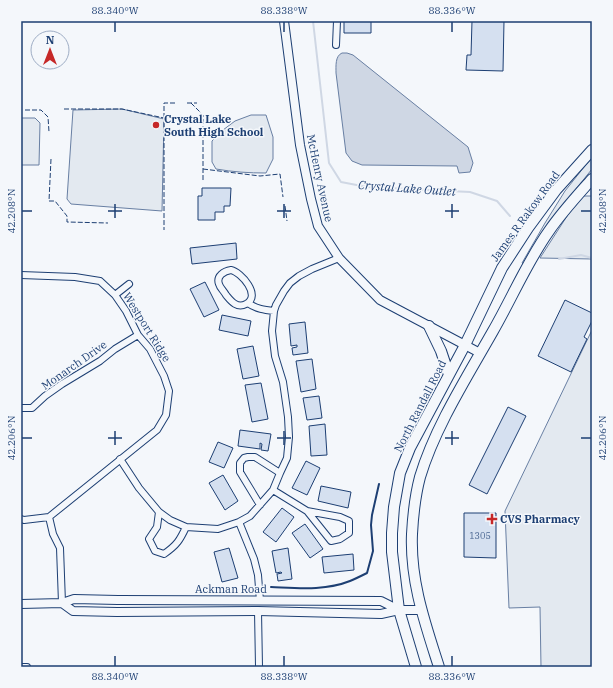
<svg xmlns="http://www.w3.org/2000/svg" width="613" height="688" font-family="'IBM Plex Serif',serif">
	<rect width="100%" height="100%" fill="#f4f7fb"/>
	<path fill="#e3e9f0" stroke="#687fa3" d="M122 109 164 119 162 211 71 204 67 199 73 110Z
		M251 115H266L273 137V159L266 173C249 173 233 172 216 169L212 162V141L223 130 235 121Z
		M21 118H35L40 123 39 165H21Z
		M592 157V169L556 214 524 264 522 263 545 223 565 191Z
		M580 196H592V259L540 258Z
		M592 330V667H541L540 607 509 608 505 511Z"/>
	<path fill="#cfd7e4" stroke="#687fa3" d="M342 53H347L353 55 468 147 473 163 470 172 459 173 457 166 362 165 352 161 346 153 336 73C336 66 335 56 342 53Z"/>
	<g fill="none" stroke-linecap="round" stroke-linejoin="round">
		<path stroke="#cfd7e4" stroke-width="2" d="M313 21 329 163 341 182 367 187 470 192 497 201 510 216
			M559 259 581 255 592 258"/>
	</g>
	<path fill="#d5e0f0" stroke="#1d3f73" d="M344 21H371V33H344Z
		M472 21H504L503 71 466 70 467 55H471Z
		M202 188H231L230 206H224V212H215V220H198V196H202Z
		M236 243 237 259 192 264 190 248Z
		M205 282 219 310 204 317 190 289Z
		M565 300 592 313V321L584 337 587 339 571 372 538 356Z
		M222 315 251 321 248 336 219 330Z
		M305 322 308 353 293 355 292 348 297 347V345L291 346 289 324Z
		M253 346 259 376 243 379 237 349Z
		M312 359 316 389 301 392 296 361Z
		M261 383 268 419 252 422 245 385Z
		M319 396 322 418 307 420 303 398Z
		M508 407 526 416 487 494 469 485Z
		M325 424 327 455 311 456 309 426Z
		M240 430 271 434 268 451 261 450 262 444 260 443V449L238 446Z
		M218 442 233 448 224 468 209 462Z
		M306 461 320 468 307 495 292 488Z
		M223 475 238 501 225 510 209 483Z
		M321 486 351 492 348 508 318 501Z
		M282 508 294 517 276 542 263 532Z
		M464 513H496V558L464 557Z
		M305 524 323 549 310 558 292 533Z
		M229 548 238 578 222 582 214 552Z
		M288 548 292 579 278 581 277 574 282 573 281 572 276 573 272 551Z
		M353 554 354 570 324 573 322 557Z"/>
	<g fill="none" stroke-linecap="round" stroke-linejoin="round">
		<g stroke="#1d3f73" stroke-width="8">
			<path id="minor" d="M336 45 337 21
				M231 270C241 272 262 296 246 304 237 309 231 301 226 295 224 291 220 288 219 284 216 276 224 271 231 270Z
				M21 275 75 277 100 281 115 295 126 311 138 335 150 349 164 376 169 391 166 415 157 430 49 517
				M115 295 129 284
				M248 303C256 309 265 310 274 311
				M21 408H32L45 396 62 384 100 361 115 349 138 335
				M120 459 139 488 159 512 170 520 186 527 218 529 239 522 250 516 273 490 280 473 287 458 289 437 288 417 283 382 275 356 272 331 274 311 276 305 284 291 290 283 299 276 312 269 339 258
				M273 490 307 511
				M260 505 240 472V463L244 458 248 457H255L280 473
				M307 511 340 517 349 521V533L340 539 331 541Z
				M159 512 157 527 149 539 155 551 164 554C177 545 180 540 186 527
				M49 517 53 534 60 548 62 603
				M21 519 24 520 49 517
				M239 522 254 559 258 575 260 601
				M258 611 259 667
				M21 667H27"/>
		</g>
		<g stroke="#1d3f73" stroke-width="10">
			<path id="tertiary" d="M284 21 300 145 311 199 318 226 339 258 380 300 480 353
				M62 603 73 611 117 612 258 611 381 614 399 610H421
				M21 604 62 603 74 599 118 600 381 601 399 610"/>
		</g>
		<g stroke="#1d3f73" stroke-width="12">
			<path id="primary" d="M429 326 441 351 449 375
				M416 667 399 610 392 552V533L394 507 400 473 410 448 465 345 502 268 528 228 556 190 592 150
				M439 667C425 623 410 581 412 534 413 515 415 496 420 477 435 427 467 377 493 331 512 298 527 262 549 231 562 212 577 196 592 179"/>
		</g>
		<use href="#minor" stroke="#f4f7fb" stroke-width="6"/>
		<use href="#tertiary" stroke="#f4f7fb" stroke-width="8"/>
		<use href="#primary" stroke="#f4f7fb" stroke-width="10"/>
		<path stroke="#1d3f73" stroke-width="1" stroke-dasharray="5 2" stroke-linecap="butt" d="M187 103H197
			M191 103 203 115V182
			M64 109H122L164 118V230
			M25 110H41L48 117 49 132
			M164 118V103H175
			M51 159 49 201H55L67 216V222L108 223
			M203 169 260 176 280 174 283 197
			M285 206 287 221"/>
		<path stroke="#1d3f73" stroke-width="2" d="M271 587C297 588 325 591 350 581 355 579 361 576 367 573L373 551 371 525 372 515 379 484"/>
	</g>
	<path fill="none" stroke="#1d3f73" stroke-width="1.5" d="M115 22V32M284 22V32M452 22V32M115 204V218M284 204V218M452 204V218M22 211H32M108 211H122M277 211H291M445 211H459M581 211H591M115 431V445M284 431V445M452 431V445M22 438H32M108 438H122M277 438H291M445 438H459M581 438H591M115 656V666M284 656V666M452 656V666"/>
	<g fill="#c62828" stroke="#f4f7fb" stroke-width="1.5">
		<circle cx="156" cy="125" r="4"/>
		<path d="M490 513h4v4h4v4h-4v4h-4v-4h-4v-4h4z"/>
	</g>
	<g text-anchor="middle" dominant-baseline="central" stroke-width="3" stroke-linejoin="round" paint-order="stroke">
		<g font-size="9" fill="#4b6792">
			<text x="480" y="535">1305</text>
		</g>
		<g font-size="11" font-weight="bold" fill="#1d3f73" stroke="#f4f7fb" text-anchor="start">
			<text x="164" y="119">Crystal Lake<tspan x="164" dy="13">South High School</tspan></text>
			<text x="500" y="519">CVS Pharmacy</text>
		</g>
		<g font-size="11" fill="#1d3f73" stroke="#f4f7fb">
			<text transform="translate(320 178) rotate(78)">McHenry Avenue</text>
			<text transform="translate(525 216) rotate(-54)">James R Rakow Road</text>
			<text transform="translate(147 327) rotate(58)">Westport Ridge</text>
			<text transform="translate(74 365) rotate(-35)">Monarch Drive</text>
			<text transform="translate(420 406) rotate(-63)">North Randall Road</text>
			<text x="231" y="589">Ackman Road</text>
		</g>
		<g font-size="12" font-style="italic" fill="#1d3f73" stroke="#f4f7fb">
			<text transform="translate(407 188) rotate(4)">Crystal Lake Outlet</text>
		</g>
	</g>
	<rect width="613" height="688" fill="none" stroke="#f4f7fb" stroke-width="44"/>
	<g transform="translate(50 50)"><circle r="19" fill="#f4f7fb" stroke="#9eadc5"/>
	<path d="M0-3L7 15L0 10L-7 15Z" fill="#c62828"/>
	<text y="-6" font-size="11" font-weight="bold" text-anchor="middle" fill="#1d3f73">N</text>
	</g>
	<rect x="22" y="22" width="569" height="644" fill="none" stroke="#1d3f73" stroke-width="1.5"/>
	<g font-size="10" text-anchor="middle" fill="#1d3f73">
		<text x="115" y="14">88.340°W</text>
		<text x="284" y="14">88.338°W</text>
		<text x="452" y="14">88.336°W</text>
		<text transform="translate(11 211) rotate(-90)" y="4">42.208°N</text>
		<text transform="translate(602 211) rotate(-90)" y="4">42.208°N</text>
		<text transform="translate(11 438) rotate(-90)" y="4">42.206°N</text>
		<text transform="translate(602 438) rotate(-90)" y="4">42.206°N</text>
		<text x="115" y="680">88.340°W</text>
		<text x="284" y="680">88.338°W</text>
		<text x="452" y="680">88.336°W</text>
	</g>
</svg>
